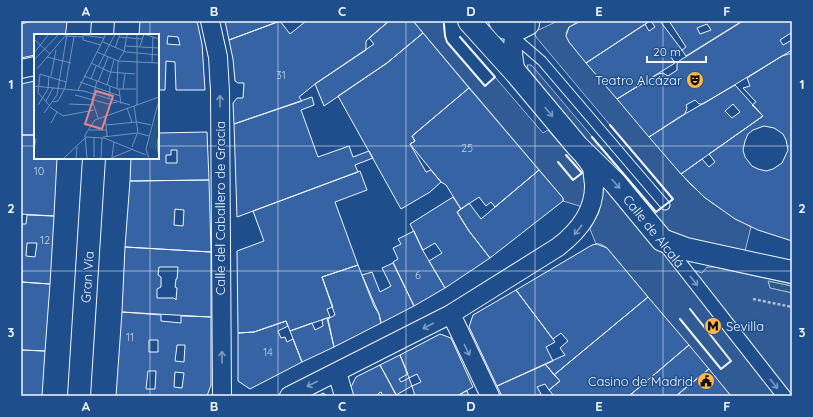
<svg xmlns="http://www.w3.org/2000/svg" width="813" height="417" font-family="Quicksand,sans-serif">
	<defs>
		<pattern id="park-dots" width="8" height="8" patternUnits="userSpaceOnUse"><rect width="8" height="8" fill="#245a82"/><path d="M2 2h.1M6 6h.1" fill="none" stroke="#447295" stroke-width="1.8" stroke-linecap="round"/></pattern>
	</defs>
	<rect width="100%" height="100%" fill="#1f4e8c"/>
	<path fill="url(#park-dots)" stroke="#a8bbd7" d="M768 281 792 286V293L770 288Z"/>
	<path fill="#305b95" stroke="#a8bbd7" d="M413 21H443L445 36 447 42 485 86 495 77 543 133 548 130 581 168 584 174 587 183 583 207 563 201V198Z
		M558 21H574L575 24 569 27 566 33 569 42 690 184 712 203 751 227 745 251 673 236 653 221 528 69 527 65H531L534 68 656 212 673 200 536 37 535 34 536 31Z
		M605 187 683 267 702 273 707 267H714L792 284V286L768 281 770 288 792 293V396H731L607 248 601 244H596L590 229 599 212 603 190Z"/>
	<path fill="#3563a3" stroke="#f2f6ff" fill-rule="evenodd" d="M32 21H67L66 31 65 35H35V55L21 58V24Z
		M140 21H197L202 44 205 90H176L175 62 166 61 165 90H158V35H139ZM168 36 178 37 180 45 167 44Z
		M225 21H280L229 40Z
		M280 21 290 34 306 21H389L366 41V50L315 84 299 97 302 101 234 124 233 103 237 98H243L244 83H238L235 81 233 59 229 40Z
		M389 21H413L423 33 387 63 324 106 315 84 374 44 369 38Z
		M581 21H650L586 63 569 42 566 36 569 27Z
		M651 21H660L682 50 671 57 675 63 617 99 586 63 645 24 649 31 655 27Z
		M669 21H738L739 23 686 56 682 50 686 47ZM707 24 711 30 700 34 697 28Z
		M743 21H792V35L791 33 780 40 783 45 792 40V50L703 104H699L695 100 686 105 687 108 685 114 649 137 617 99 658 74 663 73 668 76 677 70V64L679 61Z
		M423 33 469 88 412 136 415 141 410 144 426 172 431 170 441 182 430 192 401 209 338 96 387 63Z
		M792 53V241L758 230 735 219 704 197 681 174 702 159 709 167 715 162 709 154 763 116 752 105 756 102 743 88 750 86 747 78 782 56ZM764 126 774 128 783 134 786 140 788 150 782 163 773 169 766 171 758 169 752 166 745 157 743 150 745 141 748 134 753 130Z
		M35 81V135H21V84Z
		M735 85 763 116 681 174 649 137 678 118ZM733 104 740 112 732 118 725 111Z
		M469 88 539 170 495 207 491 202 486 206 479 197 461 209 446 185 441 182 410 144 415 141 412 136Z
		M312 97 314 105 301 110 318 157 349 146 353 157 369 151 373 158 355 165 358 172 237 217 234 124Z
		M207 132 209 180 130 181 131 158H158V133ZM171 150H177V163H166V155H171Z
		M21 135H35V158H57L54 216 21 214Z
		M539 170 563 198V201L490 258 469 231 457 212 469 203 481 219Z
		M360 171 367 190 335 202 358 265 322 277 333 307 327 309 330 317 290 331 286 321 254 332 238 333 237 251 264 241 253 211Z
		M209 180 211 252 125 247 130 181ZM175 209 184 210 183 226 174 225Z
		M453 197 461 209 457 212 469 231 490 258 445 288 429 261 442 253 435 243 423 250 410 224Z
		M27 215 54 216 50 284 22 282 21 224H26ZM27 243H37L35 257 26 256Z
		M414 231 422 249 445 288 414 306 393 262 398 259 393 248 401 244 398 239Z
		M597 244 607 248 648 297 554 375 545 364 565 355 560 348 568 341 561 333 553 339 516 290 592 245Z
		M125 247 211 252V317L122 312ZM159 267H178L177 279H176L175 287 177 288 176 300 174 298H157V289L161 287V277L158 275Z
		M393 263 414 306 381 323 379 314 362 275 372 272 380 292 391 286 382 268Z
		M358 265 374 306 379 314 381 323 334 347 328 319 335 315 322 277Z
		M21 282 50 284 45 351 21 350Z
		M516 290 555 342 546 347 553 361 497 386 469 327 473 315Z
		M648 297 689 345 629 396H554L549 390 560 381 554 375Z
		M122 312 161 315V321L181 323V316L211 317V385L207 396H116ZM149 340H158V352H149ZM177 345H185L184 362 175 361ZM148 371H156L155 389H146ZM175 372 184 373 182 388 174 387Z
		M327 318 334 347 302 362 290 331 312 323 315 330 323 326 322 320Z
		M286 321 288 326 278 331 281 338 285 337 287 342 293 339 302 362 250 389 238 381V333L254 332Z
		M440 334 451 338 473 387 457 396H438V395L435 396H415L412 386 421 382 417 374 409 378 400 355Z
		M689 345 709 369 676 396H629Z
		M21 350 45 351 42 396H21Z
		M400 355 408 374 399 379 401 382 409 378 412 386 396 395 380 365Z
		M545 364 560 381 549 390 545 384 537 387 541 394 537 396H502L497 386Z
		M380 365 397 396H383L381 392 379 393 377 396H353L350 389 356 377Z
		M709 369 731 396H676L684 389Z
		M466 391H467L469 396H457Z
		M323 393 328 396H329H318Z"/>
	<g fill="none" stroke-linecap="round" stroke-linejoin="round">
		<g stroke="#f2f6ff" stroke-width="11">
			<path id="service" d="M513 36 542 61 665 205"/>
		</g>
		<g stroke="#f2f6ff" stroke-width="15">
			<path id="pedestrian" d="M664 243 784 396"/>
		</g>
		<g stroke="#f2f6ff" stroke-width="20">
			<path id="minor" d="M210 21 218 57 220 91 222 396
				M516 30C511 44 513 58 516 73
				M21 69 35 66
				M451 314 490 396
				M337 372 344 396
				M289 396 451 314 558 247C579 231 595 211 594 184 593 179 593 173 592 168 590 164 586 159 583 155"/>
		</g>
		<g stroke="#f2f6ff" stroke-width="24">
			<path id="tertiary" d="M469 21 516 73 578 147 615 183 662 240 686 249 792 272
				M500 21 506 28 516 30 528 24
				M102 35 103 21
				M79 396 94 158"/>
		</g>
		<path stroke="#b3c4dc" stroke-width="2.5" stroke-dasharray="3 2" stroke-linecap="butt" d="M753 299 792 307"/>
		<use href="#service" stroke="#1f4e8c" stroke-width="9"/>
		<use href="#pedestrian" stroke="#1f4e8c" stroke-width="13"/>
		<use href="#minor" stroke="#1f4e8c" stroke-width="18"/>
		<use href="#tertiary" stroke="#1f4e8c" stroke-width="22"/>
		<path stroke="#f2f6ff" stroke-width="2" d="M444 24 445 36 447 42 485 86 495 77 460 37
			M592 137 656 212 673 199 610 125
			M558 162 573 180 582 173 566 155
			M680 319 721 369 731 361 690 309"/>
	</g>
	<defs><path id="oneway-shaft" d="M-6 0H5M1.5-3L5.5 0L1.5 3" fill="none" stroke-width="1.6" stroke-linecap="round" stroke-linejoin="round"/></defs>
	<g stroke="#7e9ac0">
		<use href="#oneway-shaft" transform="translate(220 101) rotate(-90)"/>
		<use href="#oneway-shaft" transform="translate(549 112) rotate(50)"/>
		<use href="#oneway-shaft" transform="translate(616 184) rotate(48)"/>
		<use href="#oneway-shaft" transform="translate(578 230) rotate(129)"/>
		<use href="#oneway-shaft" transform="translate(694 281) rotate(52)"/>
		<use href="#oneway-shaft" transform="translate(428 326) rotate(153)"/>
		<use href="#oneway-shaft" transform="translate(467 350) rotate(64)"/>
		<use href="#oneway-shaft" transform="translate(222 357) rotate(-90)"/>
		<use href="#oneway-shaft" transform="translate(312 384) rotate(153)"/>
		<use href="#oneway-shaft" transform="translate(774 384) rotate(52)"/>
	</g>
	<path fill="none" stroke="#f2f6ff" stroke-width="1" stroke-opacity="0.55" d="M150 21V35M278 21V396M406 21V396M535 21V396M663 21V396M21 146H35M158 146H792M150 158V396M21 271H792"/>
	<defs>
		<g id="theatre-disc" transform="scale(0.9)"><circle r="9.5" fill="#ffb74d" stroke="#1f4e8c"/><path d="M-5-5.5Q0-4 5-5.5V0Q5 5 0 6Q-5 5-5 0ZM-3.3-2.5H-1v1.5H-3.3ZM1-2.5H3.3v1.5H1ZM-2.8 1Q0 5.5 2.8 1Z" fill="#111"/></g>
		<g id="metro-disc" transform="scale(0.9)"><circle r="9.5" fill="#ffb74d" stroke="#1f4e8c"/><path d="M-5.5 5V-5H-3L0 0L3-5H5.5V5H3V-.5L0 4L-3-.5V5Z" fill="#111"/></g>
		<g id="civic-disc" transform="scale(0.9)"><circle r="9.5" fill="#ffb74d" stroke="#1f4e8c"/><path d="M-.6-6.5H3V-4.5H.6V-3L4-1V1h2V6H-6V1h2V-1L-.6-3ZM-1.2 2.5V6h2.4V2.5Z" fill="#111"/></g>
	</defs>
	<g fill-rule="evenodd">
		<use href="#theatre-disc" x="695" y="80"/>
		<use href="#metro-disc" x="713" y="326"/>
		<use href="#civic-disc" x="706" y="381"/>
	</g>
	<g text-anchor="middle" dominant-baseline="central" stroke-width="3" stroke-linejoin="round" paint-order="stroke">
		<g font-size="11" fill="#c3d1e8">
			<text x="281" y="75">31</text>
			<text x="467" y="148">25</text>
			<text x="39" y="171">10</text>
			<text x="45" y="240">12</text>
			<text x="418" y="275">6</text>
			<text x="130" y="337">11</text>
			<text x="268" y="352">14</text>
		</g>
		<g font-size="13" fill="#f2f6ff" stroke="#1f4e8c" text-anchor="end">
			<text x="682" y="80">Teatro Alcázar</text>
			<text x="726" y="326" text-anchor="start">Sevilla</text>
			<text x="693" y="381">Casino de Madrid</text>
		</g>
		<g font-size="13" fill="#f2f6ff" stroke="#1f4e8c">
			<text transform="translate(220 208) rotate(-90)">Calle del Caballero de Gracia</text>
			<text transform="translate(654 231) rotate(51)">Calle de Alcalá</text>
			<text transform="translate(87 277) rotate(-86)">Gran Vía</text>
		</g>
	</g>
	<g transform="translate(34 34)">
		<rect width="125" height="125" fill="#1f4e8c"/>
		<path d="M125 73 122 115 119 113 114 116Z" fill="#245a82"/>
		<path fill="none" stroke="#7391ba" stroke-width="1" d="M49 0V6L67 11M103 0V71M110 0 125 5M49 1 70 4M85 3 108 5M0 5 16 20M69 8 92 18 125 21M91 12 125 14M106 12 110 0M81 14 86 0M63 18 84 27 125 29M0 19 15 0M13 23 37 29M0 26 25 0M57 29 76 38 101 40M118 29 119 3M64 33 81 0M3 35 31 2 49 3M6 40 4 59 16 72M6 40 32 48M17 42 22 16M50 42 84 55H102M57 45 62 32M63 47 58 66 64 84M46 48 86 62M64 48 74 23M73 51 80 26M0 52 50 57 96 71M83 55 84 27 90 18 93 0M85 55 87 70M89 55 91 40M44 56 72 0M41 61 74 70 83 68M75 65 76 52M12 67 19 54M19 68 24 67 31 54 40 3M35 70 59 71M4 71 14 55 15 42M100 72 104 99M16 73 29 82 60 76M93 74 98 88M10 79 23 61 33 0M71 82 73 102M17 89 23 78M72 91 103 88 117 91M55 96H72M125 99 123 111 125 123M51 103 70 104 112 121M60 103V123M69 103 104 99 115 102M0 105H2L0 116M98 113 103 100M78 123 80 108M29 125 51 104M42 125 43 113M53 125 51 101 61 86 125 63M67 125 68 104M75 125 99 115M115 125 112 115 125 66"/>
		<path fill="#e38589" fill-opacity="0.15" stroke="#e38589" stroke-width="2" d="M62 57 79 62 68 95 51 90Z"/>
		<rect width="125" height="125" fill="none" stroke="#f2f6ff" stroke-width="2"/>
	</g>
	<rect width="813" height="417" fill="none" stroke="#1f4e8c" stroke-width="44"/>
	<path d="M647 56v6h59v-6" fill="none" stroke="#f2f6ff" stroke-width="2"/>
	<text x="653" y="56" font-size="12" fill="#f2f6ff" stroke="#1f4e8c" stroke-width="3" paint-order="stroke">20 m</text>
	<rect x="22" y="22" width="769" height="373" fill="none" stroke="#f2f6ff" stroke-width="1.5"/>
	<g font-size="13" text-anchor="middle" font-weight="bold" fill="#f2f6ff">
		<text x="86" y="16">A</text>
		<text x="214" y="16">B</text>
		<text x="342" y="16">C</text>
		<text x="471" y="16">D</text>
		<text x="599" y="16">E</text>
		<text x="727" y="16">F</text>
		<text x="11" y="89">1</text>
		<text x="802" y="89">1</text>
		<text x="11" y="213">2</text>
		<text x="802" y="213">2</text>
		<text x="11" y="337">3</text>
		<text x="802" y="337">3</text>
		<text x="86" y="411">A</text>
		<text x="214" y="411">B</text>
		<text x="342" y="411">C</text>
		<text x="471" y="411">D</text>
		<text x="599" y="411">E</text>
		<text x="727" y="411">F</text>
	</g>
</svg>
